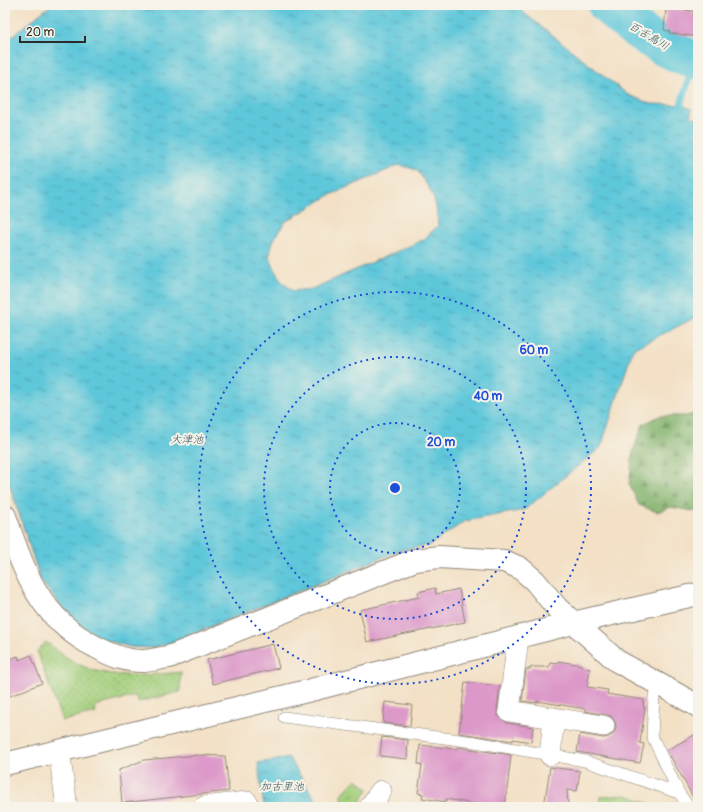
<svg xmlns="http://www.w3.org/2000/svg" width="703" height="812" font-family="Pangolin,'Klee One',sans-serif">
	<defs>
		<pattern id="grass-dots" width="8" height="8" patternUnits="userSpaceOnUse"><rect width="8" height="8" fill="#a3cf7c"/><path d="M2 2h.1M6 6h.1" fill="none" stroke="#8cb26b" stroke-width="1.8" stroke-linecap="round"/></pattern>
		<pattern id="forest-firs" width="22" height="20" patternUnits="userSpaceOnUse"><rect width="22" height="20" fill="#82b26c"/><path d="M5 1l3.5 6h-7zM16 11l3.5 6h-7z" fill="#6b9159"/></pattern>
		<pattern id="park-tufts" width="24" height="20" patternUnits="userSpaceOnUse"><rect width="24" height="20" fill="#a3cf7c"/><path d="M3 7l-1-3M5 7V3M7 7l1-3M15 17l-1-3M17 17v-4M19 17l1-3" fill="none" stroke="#8cb26b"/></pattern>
		<pattern id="water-ripples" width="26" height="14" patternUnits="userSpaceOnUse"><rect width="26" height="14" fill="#5ec7da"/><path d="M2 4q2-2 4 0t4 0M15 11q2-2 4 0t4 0" fill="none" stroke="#4ea2b1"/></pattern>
	</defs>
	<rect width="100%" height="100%" fill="#f7f3e8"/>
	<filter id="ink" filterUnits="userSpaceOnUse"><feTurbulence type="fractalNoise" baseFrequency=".025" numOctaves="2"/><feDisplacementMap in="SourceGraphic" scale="8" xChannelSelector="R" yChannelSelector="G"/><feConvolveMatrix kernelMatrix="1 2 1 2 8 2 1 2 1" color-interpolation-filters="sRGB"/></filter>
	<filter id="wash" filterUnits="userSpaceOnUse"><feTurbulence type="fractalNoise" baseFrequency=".012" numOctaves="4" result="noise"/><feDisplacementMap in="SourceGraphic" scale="16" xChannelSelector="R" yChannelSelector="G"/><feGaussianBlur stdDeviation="0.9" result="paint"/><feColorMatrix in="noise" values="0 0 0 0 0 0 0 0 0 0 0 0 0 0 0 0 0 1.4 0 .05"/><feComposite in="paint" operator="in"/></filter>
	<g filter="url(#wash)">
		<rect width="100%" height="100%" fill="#f3e0c5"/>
		<path fill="url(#grass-dots)" stroke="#677d54" d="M46 642C54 648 62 655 71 660 102 680 145 676 181 672L180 692 138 702 136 696 95 706 96 713 62 721 37 651Z"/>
		<path fill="url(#forest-firs)" stroke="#566e4c" d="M698 413V512L671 507 657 512 639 505 629 484 633 452 643 424 660 416H686Z"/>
		<path fill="url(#park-tufts)" stroke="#677d54" d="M356 779 368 789 357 807H347L341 795Z
			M627 795 656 807H600V797Z"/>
		<path fill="url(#water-ripples)" stroke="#447982" fill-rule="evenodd" d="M51 5H519L524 13 628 95 651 104 681 105 692 109 690 117 698 118V316L633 349 601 447 524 510 465 521 430 545 401 550 173 642 152 648 130 647 99 638 70 617 41 581 5 471V42ZM399 165 417 170C432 191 437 200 438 226L423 240 312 289 293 291 281 281 269 257 274 238 285 222 328 196Z
			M289 758 320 807H264L258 763Z"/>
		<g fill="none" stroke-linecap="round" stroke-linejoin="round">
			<path stroke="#5ec7da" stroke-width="7" d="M681 105 695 59"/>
			<path stroke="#5ec7da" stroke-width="39" d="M607 5C631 28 665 52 698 60"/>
		</g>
		<g id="blocks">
			<path fill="#dc98c9" d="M666 8 693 11V16H698V37L669 33 670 31 664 30Z
				M435 588 436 594 459 589 465 622 367 642 360 610 419 597 418 592Z
				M273 644 279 668 213 684 207 660Z
				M31 655 42 683 5 698V661L18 656 19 660Z
				M558 661 582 665V667L590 669 587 687 608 690 607 694 644 700 643 707 645 708 640 743 644 744 640 763 577 752 580 734 603 738 608 737 613 734 616 728 615 722 611 716 585 711 586 709 537 701V703L522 701 526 669H530L531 667H549L550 662 558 663Z
				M465 682 500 686 497 710 498 716 507 723 533 727 531 742 513 739V741L459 733Z
				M385 702 412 705 410 726 383 723Z
				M698 733V806L667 750Z
				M382 737 408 740 407 759 380 756Z
				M420 745 457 749V747L511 755 505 807H480V805L446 799V802L422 798 423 794 418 793 422 765 418 764Z
				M199 755 225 756 229 791 122 803 119 770 144 760Z
				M550 767 580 771 577 791 567 790 568 807H544Z"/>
		</g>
	</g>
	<g filter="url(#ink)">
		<use href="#blocks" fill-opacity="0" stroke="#8f8678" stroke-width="1"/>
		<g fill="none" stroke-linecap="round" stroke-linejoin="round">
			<g stroke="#8f8678" stroke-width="12">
				<path id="lane" d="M654 696 652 736 679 793
					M284 717 475 742 585 761 679 793 689 807"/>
			</g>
			<g stroke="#8f8678" stroke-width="22">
				<path id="street" d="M518 638 509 711 604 726
					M59 751 67 807
					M550 755 554 718
					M204 807 247 802V807
					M370 807 381 791"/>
			</g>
			<g stroke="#8f8678" stroke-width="24">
				<path id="secondary" d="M5 516C24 572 40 619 96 647 111 655 125 661 142 661 151 661 160 658 169 657L415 560 439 557 504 561 520 568 535 581 557 608 617 661 698 706
					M5 764 311 690 573 623 698 594"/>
			</g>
			<use href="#lane" stroke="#fff" stroke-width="11"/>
			<use href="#street" stroke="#fff" stroke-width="21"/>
			<use href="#secondary" stroke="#fff" stroke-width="22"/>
		</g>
	</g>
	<g fill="none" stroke="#1d4ed8" stroke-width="2" stroke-dasharray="2 4">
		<circle cx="395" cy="488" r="65"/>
		<circle cx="395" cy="488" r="131"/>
		<circle cx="395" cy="488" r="196"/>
	</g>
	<g text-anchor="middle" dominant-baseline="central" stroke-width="4" stroke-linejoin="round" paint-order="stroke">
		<g font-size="11" font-style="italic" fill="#3a5a60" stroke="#f7f3e8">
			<text transform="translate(649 36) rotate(31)">百舌鳥川</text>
			<text x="187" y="439">大津池</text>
			<text x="282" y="786">加古里池</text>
		</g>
	</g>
	<circle cx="395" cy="488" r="6" fill="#1d4ed8" stroke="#f7f3e8" stroke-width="2"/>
	<g font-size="12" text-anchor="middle" font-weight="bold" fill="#1d4ed8" stroke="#f7f3e8" stroke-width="4" stroke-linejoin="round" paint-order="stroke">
		<text x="534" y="354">60 m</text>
		<text x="488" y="400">40 m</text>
		<text x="441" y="446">20 m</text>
	</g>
	<rect width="703" height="812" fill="none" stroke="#f7f3e8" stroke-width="20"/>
	<path d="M20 36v6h65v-6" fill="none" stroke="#2b2b2b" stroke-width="2"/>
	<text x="26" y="36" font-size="12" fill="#2b2b2b" stroke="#f7f3e8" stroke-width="3" paint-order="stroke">20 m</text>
</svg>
